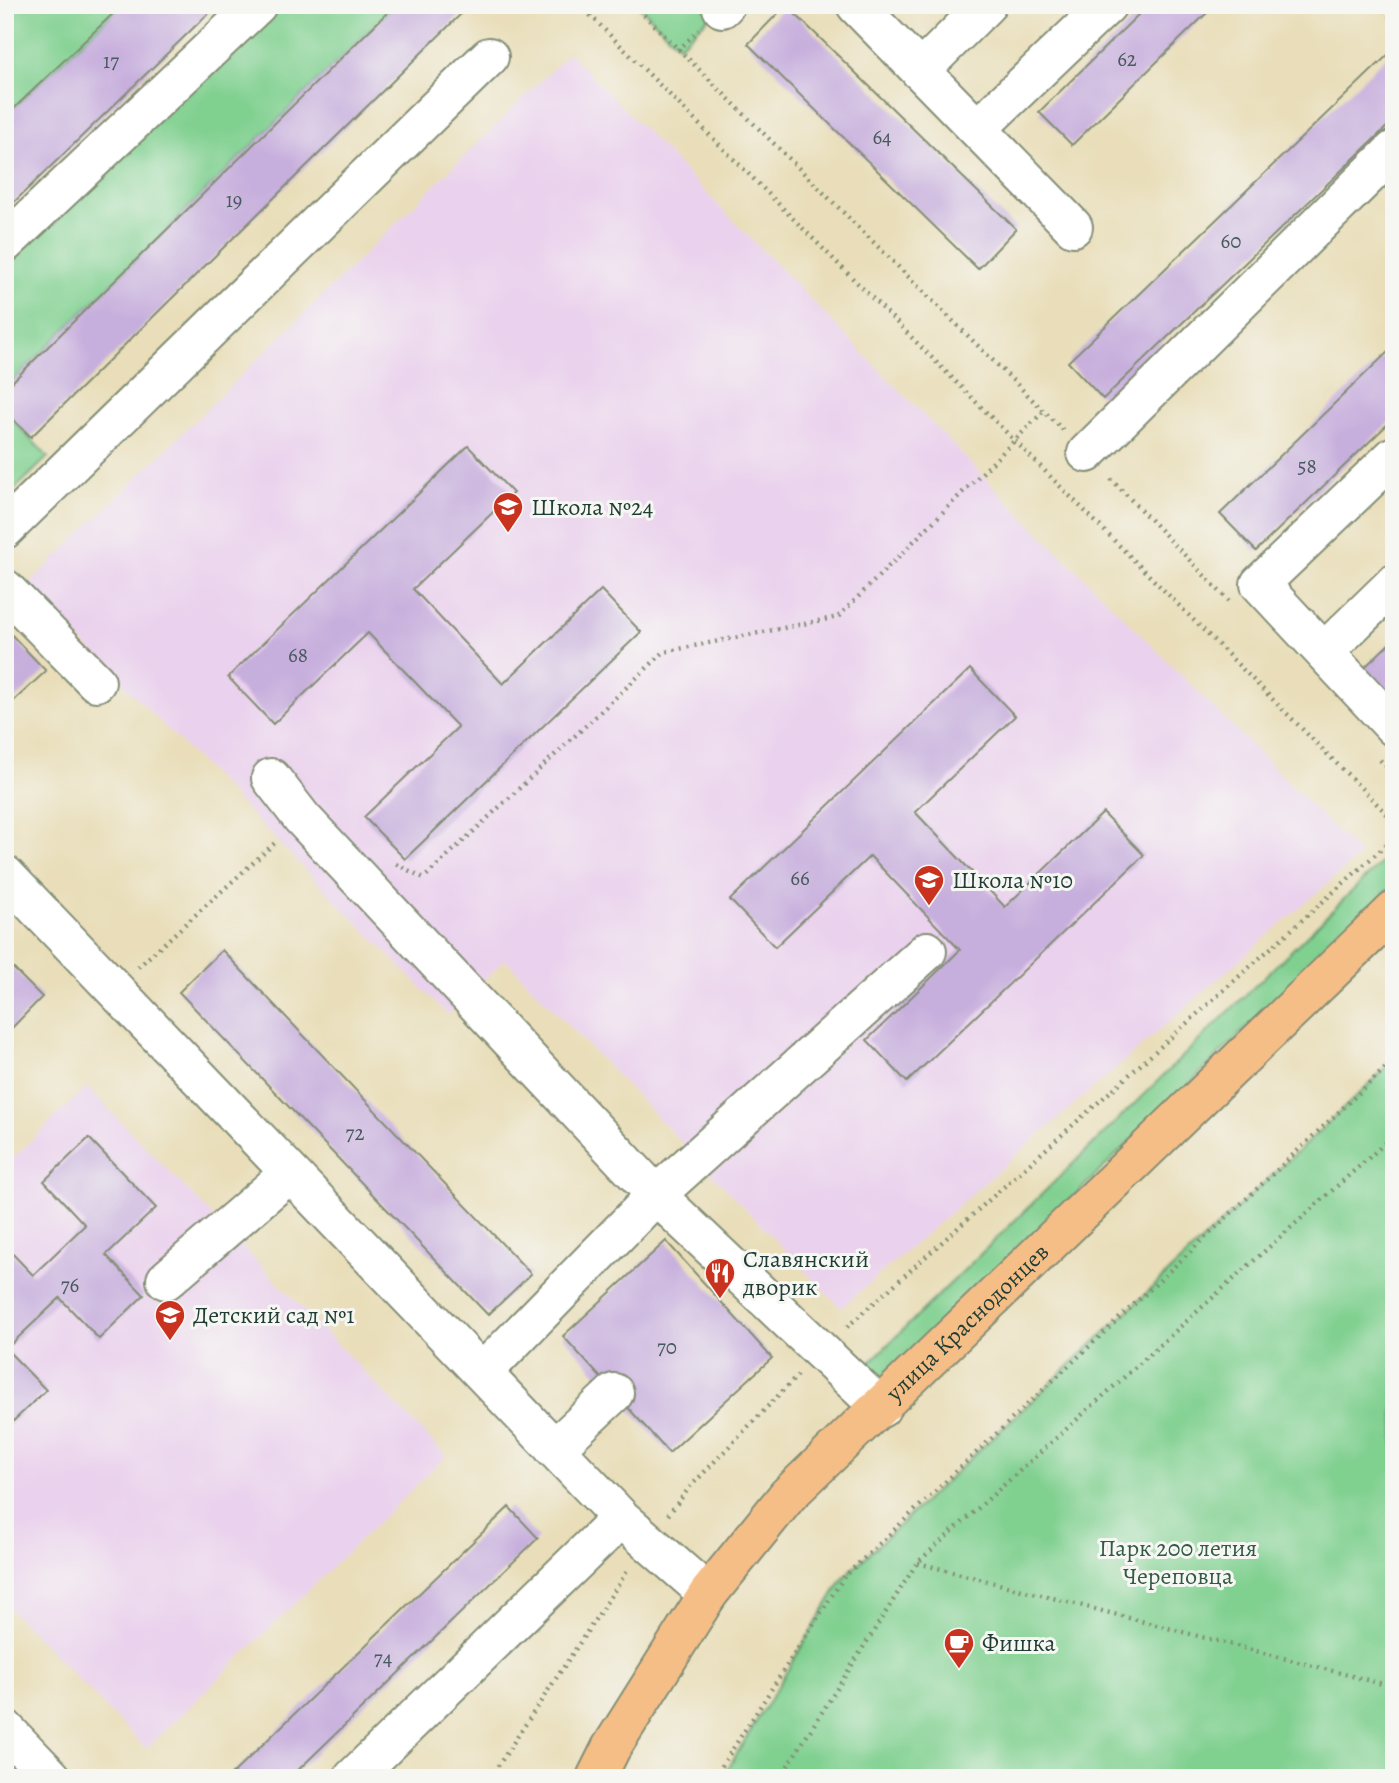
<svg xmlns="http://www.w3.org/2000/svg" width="1399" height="1783" font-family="Alegreya,serif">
	<rect width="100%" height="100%" fill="#f6f6f2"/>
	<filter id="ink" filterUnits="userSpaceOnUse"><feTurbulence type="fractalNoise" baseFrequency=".0143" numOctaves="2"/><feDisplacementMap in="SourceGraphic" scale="14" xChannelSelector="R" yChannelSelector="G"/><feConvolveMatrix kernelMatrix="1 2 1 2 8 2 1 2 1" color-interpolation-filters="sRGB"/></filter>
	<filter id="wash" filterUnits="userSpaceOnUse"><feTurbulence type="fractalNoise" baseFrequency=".00686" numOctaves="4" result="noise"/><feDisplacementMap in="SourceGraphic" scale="28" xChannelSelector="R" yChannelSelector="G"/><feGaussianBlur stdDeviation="1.57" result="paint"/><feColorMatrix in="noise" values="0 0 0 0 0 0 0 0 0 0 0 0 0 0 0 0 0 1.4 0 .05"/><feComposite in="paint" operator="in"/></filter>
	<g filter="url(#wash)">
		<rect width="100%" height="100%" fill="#e9deb9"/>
		<path fill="#ead1ed" d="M569 53 990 483 1360 855 841 1308 505 959 448 1015 27 586Z
			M87 1087 446 1456 146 1749 5 1604V1166Z"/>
		<path fill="#80d090" stroke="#508662" stroke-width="2" d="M5 5H122L5 117Z
			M277 5H395L5 389V262Z
			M638 5H716L719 8 679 46Z
			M5 412 48 457 5 499Z
			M1390 854 1394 857V884L886 1380 868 1364Z
			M1394 1061V1778H722L844 1577Z"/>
		<g id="blocks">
			<path fill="#c7afdd" d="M122 5H217L5 211V117Z
				M395 5H457L463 12 31 437 5 412V389Z
				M786 5 1016 229 978 269 748 44Z
				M1148 5H1215L1072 145 1039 112Z
				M1394 49V120L1103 399 1068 362Z
				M1394 346V418L1256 551 1220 514Z
				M468 446 513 493 413 589 503 684 601 590 641 632 405 859 364 817 458 727 368 633 273 724 228 677Z
				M5 628 46 671 5 709Z
				M1394 639V699L1364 668Z
				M970 669 1015 716 915 812 1005 907 1103 813 1144 855 907 1082 867 1040 960 950 870 856 775 947 730 900Z
				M222 950 531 1274 488 1315 179 992Z
				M5 960 42 997 5 1035Z
				M89 1138 156 1208 106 1255 144 1295 99 1339 60 1298 6 1349 46 1390 5 1429V1246L33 1275 85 1225 44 1181Z
				M666 1241 772 1358 669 1453 563 1336Z
				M509 1507 538 1538 290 1778H228Z"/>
		</g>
	</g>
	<g filter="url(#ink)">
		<use href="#blocks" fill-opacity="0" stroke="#848e76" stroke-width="2"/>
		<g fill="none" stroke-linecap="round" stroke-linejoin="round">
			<g stroke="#848e76" stroke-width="42">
				<path id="minor" d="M856 5 1073 227
					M722 8 725 5
					M920 71 986 5
					M977 129 1107 5
					M5 243 257 5
					M1087 453 1394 150
					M1394 456 1260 584 1394 727
					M5 529 489 57
					M5 589 96 682
					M1324 652 1394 584
					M271 778 302 818 656 1195 927 951
					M5 875 621 1518 708 1594
					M166 1280 290 1173
					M482 1373 656 1195 881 1408
					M554 1449 614 1393
					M5 1729 52 1778
					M353 1778 621 1518"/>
			</g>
			<g stroke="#848e76" stroke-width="42">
				<g id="major">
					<path id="s1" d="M596 1778 611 1748 708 1594 788 1495 1394 911"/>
				</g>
			</g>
			<path stroke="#848e76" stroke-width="4.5" stroke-dasharray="2 5" stroke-linecap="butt" d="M580 5 1394 821
				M634 5 1063 430
				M1379 5 1394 21
				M678 50 699 30
				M1111 479 1229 601
				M1380 760 1394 774
				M396 864 424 878 664 652 838 617 1044 411
				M138 967 277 841
				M847 1327 1394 838
				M668 1515 690 1487 798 1375
				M918 1563 1394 1687
				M490 1778 628 1570
				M714 1778 844 1577 1394 1060
				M780 1778 917 1563 1394 1135"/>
			<use href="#minor" stroke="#fff" stroke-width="38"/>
			<use href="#major" stroke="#f6be87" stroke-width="38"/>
		</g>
	</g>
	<defs>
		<g id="school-pin" transform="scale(1.575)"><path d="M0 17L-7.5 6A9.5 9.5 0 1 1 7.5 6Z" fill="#c8321e" stroke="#f6f6f2"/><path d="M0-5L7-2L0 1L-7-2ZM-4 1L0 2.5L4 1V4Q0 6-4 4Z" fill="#fff"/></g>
		<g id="restaurant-pin" transform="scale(1.575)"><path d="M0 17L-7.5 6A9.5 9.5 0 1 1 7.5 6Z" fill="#c8321e" stroke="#f6f6f2"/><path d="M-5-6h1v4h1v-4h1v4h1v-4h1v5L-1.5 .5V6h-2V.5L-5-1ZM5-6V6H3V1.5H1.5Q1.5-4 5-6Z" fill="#fff"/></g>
		<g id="cafe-pin" transform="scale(1.575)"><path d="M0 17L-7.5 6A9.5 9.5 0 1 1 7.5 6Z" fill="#c8321e" stroke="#f6f6f2"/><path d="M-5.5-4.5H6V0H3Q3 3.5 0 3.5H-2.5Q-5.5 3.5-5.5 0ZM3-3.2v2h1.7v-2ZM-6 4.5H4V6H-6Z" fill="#fff"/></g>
	</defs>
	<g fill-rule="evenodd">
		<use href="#school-pin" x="508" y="507"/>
		<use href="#school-pin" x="929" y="880"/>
		<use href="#restaurant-pin" x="720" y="1273"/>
		<use href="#school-pin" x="170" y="1315"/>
		<use href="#cafe-pin" x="959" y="1643"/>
	</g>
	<g text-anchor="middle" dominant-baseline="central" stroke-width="6" stroke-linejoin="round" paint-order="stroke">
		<g font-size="21" fill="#495a5e">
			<text x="1127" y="59">62</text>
			<text x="111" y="61">17</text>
			<text x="882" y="137">64</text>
			<text x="234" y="200">19</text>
			<text x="1231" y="241">60</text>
			<text x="1307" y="466">58</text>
			<text x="298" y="655">68</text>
			<text x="800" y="878">66</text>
			<text x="355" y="1133">72</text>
			<text x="70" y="1285">76</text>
			<text x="667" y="1347">70</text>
			<text x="383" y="1658">74</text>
		</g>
		<g font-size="24" fill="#1f3d34" stroke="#f6f6f2" text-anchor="start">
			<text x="531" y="507">Школа №24</text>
			<text x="952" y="880">Школа №10</text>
			<text x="743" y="1259">Славянский<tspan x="743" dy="28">дворик</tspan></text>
			<text x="193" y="1315">Детский сад №1</text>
			<text x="982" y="1643">Фишка</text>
		</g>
		<g font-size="24" fill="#1f3d34" stroke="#f6f6f2">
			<text stroke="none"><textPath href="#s1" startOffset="592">улица Краснодонцев</textPath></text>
		</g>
		<g font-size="24" fill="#325a46" stroke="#f6f6f2">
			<text x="1178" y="1548">Парк 200 летия<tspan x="1178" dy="28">Череповца</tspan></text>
		</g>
	</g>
	<rect width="1399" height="1783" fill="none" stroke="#f6f6f2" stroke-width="28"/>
</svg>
